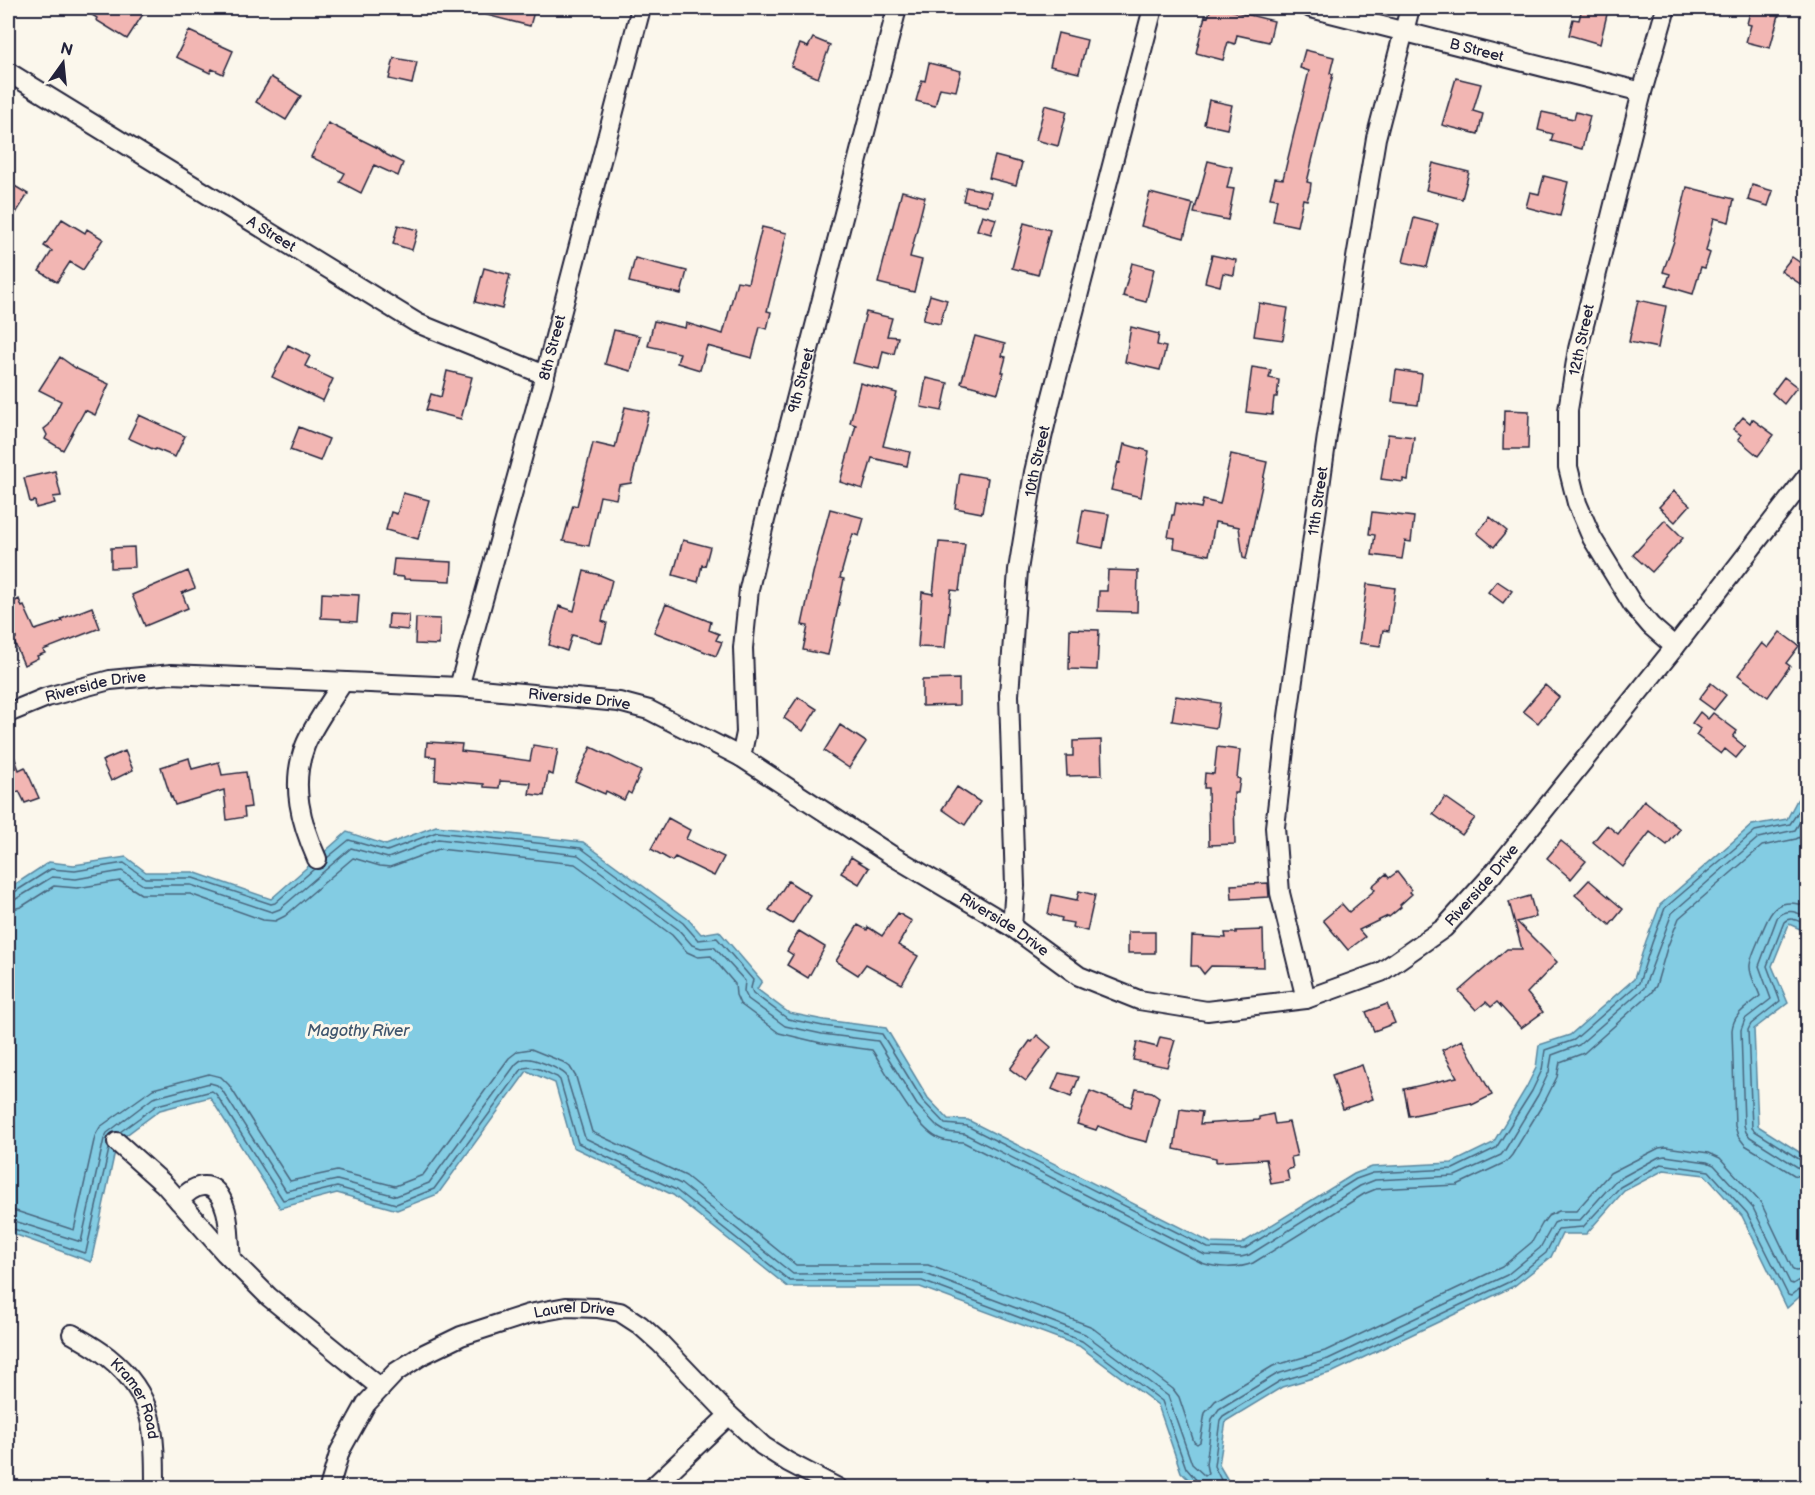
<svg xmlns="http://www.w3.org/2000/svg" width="1815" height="1495" font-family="'Balsamiq Sans',sans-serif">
	<rect width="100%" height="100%" fill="#fbf7ec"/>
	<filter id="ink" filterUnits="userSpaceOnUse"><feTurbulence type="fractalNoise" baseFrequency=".0167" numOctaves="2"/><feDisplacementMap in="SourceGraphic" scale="12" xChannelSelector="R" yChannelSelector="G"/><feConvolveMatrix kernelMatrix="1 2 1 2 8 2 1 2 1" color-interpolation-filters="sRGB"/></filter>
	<g filter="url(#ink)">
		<path fill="#83cce3" stroke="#5c88a0" stroke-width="1.5" d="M1807 788V932L1789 924 1772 966 1788 1003 1754 1029 1758 1126 1807 1157V1290L1787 1308 1742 1216 1705 1175 1664 1170 1624 1191 1586 1234H1562L1551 1257 1514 1286 1333 1372 1282 1387 1226 1421 1219 1465 1232 1487H1196L1181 1472 1158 1405 1079 1346 920 1287H788L673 1195 573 1147 555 1083 527 1071 438 1194 397 1210 337 1193 280 1208 210 1097 160 1110 117 1142 91 1262 8 1232V889L49 862 74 865 126 857 146 872H193L271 899 347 832 386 845 436 826 583 842 688 919 701 934 719 931 762 981 757 989 789 1013 824 1020 886 1028 928 1098 948 1119 968 1120 1211 1243 1241 1244 1354 1174 1372 1167 1452 1163 1493 1143 1526 1088 1536 1068 1539 1045 1570 1035 1634 979 1646 941 1660 905 1752 825 1787 819 1797 800Z"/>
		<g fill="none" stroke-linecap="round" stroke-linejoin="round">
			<path stroke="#49667e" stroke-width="1.5" d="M327 858 349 840 387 851 437 832 581 848 683 923 698 940 717 938 753 980 751 988 753 993 788 1019 823 1026 882 1034 923 1101 945 1124 967 1126 1208 1248 1244 1249 1356 1179 1373 1173 1453 1169 1496 1148 1532 1091 1542 1070 1545 1050 1574 1040 1639 983 1652 943 1665 908 1755 831 1790 824 1808 797
				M8 893H13L51 869 75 871 124 863 145 878H193L271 904 275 903 314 869
				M8 901 16 899 52 877 76 879 122 871 143 885H191L272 912 280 909 351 848 388 858 438 839 578 855 678 929 692 945 701 948 714 947 745 981 744 991 748 999 785 1026 822 1034 878 1041 917 1105 938 1127 946 1132 965 1134 1205 1255 1241 1257 1249 1255 1360 1186 1375 1180 1455 1176 1501 1155 1505 1150 1538 1095 1549 1072 1552 1055 1579 1045 1644 988 1672 913 1758 838 1795 830 1808 809
				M1808 907C1775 894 1770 913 1759 939 1756 947 1751 956 1750 965 1749 976 1757 986 1760 996 1748 1007 1734 1012 1732 1030L1735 1126 1738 1136 1745 1145 1794 1175 1808 1178
				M8 910 21 907 54 886 77 888 120 881 141 894H190L263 920 275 921 285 916 353 858 380 866 390 867 439 849 575 864 672 935 687 952 698 957 711 956 735 984 736 995 740 1004 779 1033 821 1043 872 1050C887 1072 916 1130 940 1139 947 1142 955 1142 963 1142L1202 1263C1216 1268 1239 1269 1253 1263L1364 1194 1376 1189 1457 1185 1506 1162 1512 1155 1546 1099 1557 1077 1560 1062 1584 1053 1651 993 1656 986 1667 948 1679 918 1762 846 1796 839 1802 836 1808 828
				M1808 917C1796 912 1787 907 1777 918L1759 966 1771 999 1745 1019 1741 1030 1744 1125 1746 1132 1750 1137 1799 1168 1808 1169
				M1808 925C1800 922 1791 915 1784 922L1767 966 1780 1001 1751 1024 1748 1030 1752 1128 1755 1131 1802 1161 1808 1162
				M120 1132 157 1105 212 1091 216 1094 283 1200 337 1187 396 1204 434 1189 522 1069C532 1063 547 1073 557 1077L560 1080 578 1143 676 1190 790 1281H922L1082 1341 1162 1401 1186 1468 1198 1482 1200 1488
				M8 1210 16 1211 74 1230 95 1136 100 1127 153 1089 209 1074 221 1077 229 1085 290 1181 337 1171 395 1186 423 1175 509 1058 518 1051 531 1049 563 1062 570 1067 576 1077 592 1132 686 1176 796 1265H928L1090 1326 1173 1389 1179 1397 1194 1442 1197 1444 1200 1442 1205 1413 1215 1401 1273 1366 1325 1351 1502 1267 1532 1242 1542 1224 1548 1216 1559 1211H1576L1610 1173 1659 1148 1666 1147 1709 1153 1720 1158 1761 1203 1793 1270 1796 1271 1808 1269
				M8 1219 81 1242 104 1139 107 1133 153 1098 210 1083 217 1085 222 1090 286 1191 337 1180 396 1196 429 1183 516 1064C519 1061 520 1060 524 1059 533 1057 560 1069 566 1075L585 1138 681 1184 793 1274 923 1273 1085 1334 1168 1396 1192 1464 1205 1476 1208 1474 1206 1464 1212 1419 1219 1409 1277 1374 1328 1359 1507 1275 1540 1248 1554 1223 1561 1220H1580L1615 1181 1659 1157 1665 1156 1707 1162 1714 1165 1753 1208 1790 1283 1793 1284 1801 1279 1808 1278
				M8 1227 84 1253 86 1252 109 1149
				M1225 1488 1214 1466 1220 1420 1223 1416 1280 1381 1331 1366 1511 1281 1546 1253 1558 1229 1583 1227 1620 1187 1661 1164 1709 1171 1747 1213 1788 1295 1791 1296 1802 1287 1808 1286"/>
		</g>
		<path fill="#f2b6b3" stroke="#22223b" stroke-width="1.5" d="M81 8H147L127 39 96 20 97 18Z
			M480 8H535L530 26 479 13Z
			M1211 8H1221L1274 21 1269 42 1237 35 1235 44 1228 42 1223 60 1196 53 1205 16 1208 17Z
			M1582 8H1600L1608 10 1600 44 1569 35 1573 19 1579 20Z
			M1751 8 1779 15 1770 48 1746 42 1751 25 1747 24Z
			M189 31 233 51 223 74 212 69 210 73 176 57Z
			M1058 33 1087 40 1079 73 1050 66Z
			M813 38 830 45 818 78 791 66 800 44 808 47Z
			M1305 50 1334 57 1330 73 1333 74 1307 182 1311 183 1310 191 1307 200 1303 199 1297 226 1273 221 1277 199 1270 198 1275 178 1283 179 1309 71 1300 68Z
			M394 58 417 62 412 84 389 79Z
			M929 63 961 71 956 91 940 88 935 106 916 101 922 80 925 81Z
			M271 77 301 96 286 120 256 102Z
			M1456 78 1481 84 1473 111 1483 114 1478 134 1442 125Z
			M1209 100 1232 105 1227 129 1204 124Z
			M1045 105 1067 111 1058 146 1036 140Z
			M1542 112 1574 119 1576 112 1590 116 1582 149 1551 141 1553 134 1538 130Z
			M328 123 378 148 387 155 403 163 398 176 374 165 361 193 340 182 345 173 311 157Z
			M995 156 1022 163 1016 185 989 178Z
			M1208 161 1232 167 1227 188 1234 189 1228 220 1194 213Z
			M1433 163 1469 172 1462 199 1426 190Z
			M1544 176 1568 182 1560 216 1526 207 1530 192 1539 194Z
			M8 182 28 194 8 226Z
			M1752 185 1773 191 1768 206 1748 200Z
			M966 187 991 192 988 206 963 201Z
			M1687 187 1734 199 1729 222 1714 218 1706 251 1710 253 1705 268 1701 267 1693 294 1666 286 1670 274 1663 272 1674 241Z
			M902 191 925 197 910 257 922 260 914 292 878 283Z
			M1150 193 1193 204 1184 238 1141 226Z
			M982 215 996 219 991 234 977 230Z
			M1414 218 1438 224 1427 267 1403 262Z
			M62 219 85 233 87 229 103 239 83 270 70 262 57 282 39 271 52 251 44 246Z
			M1024 223 1050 230 1038 275 1012 268Z
			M398 225 418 230 412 250 393 244Z
			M762 227 787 233 767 311 771 312 767 329 760 327 752 358 707 346 700 370 677 363 680 353 648 346 654 321 685 328 686 323 723 334 737 281 748 283Z
			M1212 255 1236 260 1234 275 1223 273 1220 286 1205 282Z
			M1792 257 1808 268V289L1781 271Z
			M635 258 687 271 681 294 629 282Z
			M1132 263 1154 269 1146 302 1123 296Z
			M484 268 510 275 502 309 475 302Z
			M930 295 947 300 940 324 923 320Z
			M1638 300 1666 306 1658 348 1629 342Z
			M1259 303 1288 308 1283 340 1254 336Z
			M866 312 892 318 887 336 898 337 894 354 883 351 879 369 853 363Z
			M1131 327 1159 334 1157 345 1166 347 1160 370 1125 362Z
			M614 330 640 336 631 371 605 364Z
			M975 336 1005 344 1002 356 1006 357 1002 372H1004L998 393 961 383Z
			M288 345 310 356 305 366 333 379 323 401 272 377Z
			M60 357 77 369 109 384 95 415 85 410 63 450 45 439 47 435 44 429 49 425 61 401 39 390Z
			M1252 367 1271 370 1269 378 1279 380 1277 397H1274L1272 415 1246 412Z
			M1396 370 1422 374 1418 405 1392 402Z
			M447 371 472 377 461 419 426 410 431 394 441 397Z
			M1784 377 1797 387 1784 404 1772 393Z
			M926 378 948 383 942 411 921 407Z
			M860 383 897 393 883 446 910 452 907 466 872 458 863 489 840 482 856 425 850 423Z
			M625 407 649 412 631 483 619 485 616 499 600 496 589 546 563 541 573 505 577 506 593 443 615 448Z
			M1504 410 1529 411 1528 449H1503Z
			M139 415 185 436 175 457 156 449 155 450 128 438Z
			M1743 417 1750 423 1752 419 1774 435 1758 456 1738 439 1741 435 1733 429Z
			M299 427 329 439 320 461 290 450Z
			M1388 434 1414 437 1408 480 1403 479V482L1381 479Z
			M1124 444 1149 451 1141 497 1111 490 1118 462 1120 463Z
			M1231 454 1267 462 1246 559 1243 558 1239 527 1215 522 1209 555 1174 548 1175 538 1168 537 1172 515H1174L1176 503 1201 508 1203 500 1220 504Z
			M55 471 61 496 53 497 55 503 36 508 35 501 30 502 24 478Z
			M960 473 988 478 982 513 955 508Z
			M1674 491 1690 505 1675 522 1659 507Z
			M403 493 429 500 418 539 386 530 391 512 397 514Z
			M830 509 864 518 859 536 853 534 848 549 840 578 844 579 828 655 803 650 808 626 802 625 813 573Z
			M1083 510 1109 514 1103 548 1077 543Z
			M1372 512 1414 517 1411 542 1405 541 1402 559 1372 555 1375 535 1369 534Z
			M1490 517 1507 531 1494 547 1477 533Z
			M1665 520 1683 538 1652 572 1633 555Z
			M683 540 710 547 705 566 702 565 698 582 673 575Z
			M939 542 965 544 959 591 951 590 945 648 918 647 922 592 933 594Z
			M134 547 135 567 111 568V548Z
			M394 559 452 562 451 581 404 579V577L392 576Z
			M1108 570 1138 571 1137 612 1098 611 1099 591H1107Z
			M188 571 195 588 182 593 188 608 145 626 132 595Z
			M584 571 600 575 612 580 602 621 607 623 602 643 572 635 567 651 549 645 559 606 574 611Z
			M1497 581 1512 591 1503 603 1488 592Z
			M1367 584 1395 588 1389 631 1383 630 1380 646 1359 643Z
			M322 593 359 595 357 622 341 621V619L321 618Z
			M19 599 22 607 24 606 35 630 62 621 61 619 92 607 100 628 43 650 45 653 37 656 38 658 24 665 13 639 16 638 8 618V605Z
			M666 604 711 622 709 630 719 634 716 640 722 642 716 656 654 632Z
			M389 614 409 615 408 630 388 628Z
			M416 618 440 619 439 645 415 644Z
			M1070 629 1099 630 1097 670 1069 669Z
			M1780 632 1799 646 1786 663 1790 666 1768 697 1738 675 1762 643 1768 648Z
			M959 679V705L922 706V680Z
			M1711 683 1726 695 1714 710 1699 699Z
			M1545 685 1559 697 1538 723 1523 711Z
			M1176 696 1220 703 1216 728 1172 721Z
			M798 697 817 709 803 731 784 718Z
			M1700 712 1708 719 1713 713 1737 731 1733 737 1745 747 1736 758 1725 749 1721 754 1696 735 1700 729 1692 723Z
			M840 725 866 742 849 768 824 751Z
			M1101 740 1102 775 1067 776 1066 756H1073V741Z
			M427 742 462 744 461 751 503 756 502 757 530 761 533 745 558 749 553 775 548 773 544 796 529 794 531 783 500 781 499 788 484 787V784L435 780 436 757 426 756Z
			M8 745H10L19 770 25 767 39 798 25 803 19 791 12 794 8 784Z
			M591 747 641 771 631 794 628 792 624 800 606 791 605 794 575 781Z
			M1217 747 1240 750 1237 778 1240 779 1238 793H1234L1235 844 1209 845 1208 788H1204L1205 773 1214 774Z
			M125 751 133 770 111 781 102 761Z
			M189 758 192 769 219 762 222 775 246 772 251 807 244 808 245 817 227 820 224 790 175 805 172 797 171 798 161 767Z
			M957 787 980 802 965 825 942 809Z
			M1445 797 1475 818 1462 835 1433 814Z
			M1644 800 1680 829 1667 845 1650 832 1623 867 1593 842 1607 825 1618 834Z
			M668 818 690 830 686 839 724 857 714 876 675 857 672 861 651 849Z
			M1561 841 1586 861 1571 879 1547 858Z
			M851 857 869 868 859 884 841 873Z
			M1397 872 1411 890 1410 892 1412 894 1400 905 1401 907 1389 917 1388 916 1359 930 1365 937 1348 950 1323 920 1342 904 1349 912 1375 890 1372 886 1386 874 1389 878Z
			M1589 880 1623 909 1610 925 1575 895Z
			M788 881 810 895 792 924 769 910Z
			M1268 883 1269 897 1232 899 1231 885Z
			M1079 891 1095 895 1087 931 1072 927 1073 923 1061 921 1062 918 1048 914 1052 895 1077 900Z
			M1530 896 1536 917 1517 922 1557 962 1527 993 1543 1012 1521 1028 1497 1002 1491 1007 1486 1002 1476 1010 1459 991 1507 949H1522L1509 902Z
			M898 913 912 921 898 945 918 956 902 984 866 964 858 975 836 961 858 925 867 930 868 927 882 936Z
			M1263 930 1264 967 1211 966 1204 974 1198 966H1191L1192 936 1226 938 1225 933H1236V931Z
			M799 931 825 947 808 978 787 965 793 955 787 951Z
			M1128 932H1155V953H1128Z
			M1387 1004 1395 1023 1374 1031 1366 1012Z
			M1037 1035 1051 1047 1026 1081 1010 1069 1030 1041 1032 1042Z
			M1160 1037 1175 1040 1167 1067 1133 1060 1137 1042 1157 1047Z
			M1462 1040 1492 1095 1472 1105 1471 1103 1409 1116 1404 1089 1457 1077 1442 1050Z
			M1362 1065 1373 1099 1343 1109 1332 1075Z
			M1059 1073 1079 1077 1071 1097 1052 1089Z
			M1136 1089 1152 1092 1159 1097 1147 1142 1124 1136 1098 1126 1096 1130 1077 1124 1090 1091 1131 1107Z
			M1180 1109 1202 1112 1200 1124 1259 1120V1117L1273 1114 1275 1124 1289 1122 1297 1156 1291 1157 1293 1168 1287 1170 1289 1181 1271 1184 1266 1159 1216 1162V1158L1174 1149Z"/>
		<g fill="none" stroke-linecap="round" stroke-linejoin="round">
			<g stroke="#22223b" stroke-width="22">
				<g id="minor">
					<path id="s1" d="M1311 8 1642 92"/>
					<path d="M1666 8 1642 92 1578 349 1568 410V467L1577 503 1592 538 1633 605 1651 626 1675 647"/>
					<path id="s2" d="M8 72 417 323 545 375"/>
					<path id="s3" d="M459 687 545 375 641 8"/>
					<path id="s4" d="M8 713 47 697 110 680 172 674 459 687 619 702 649 710 741 757 891 855 1012 927 1079 976 1139 1000 1207 1011 1306 999 1381 972 1444 928 1492 875 1675 647 1808 475"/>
					<path id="s5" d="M741 757 746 733 743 648 749 589 765 520 897 8"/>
					<path d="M317 859C301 823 290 785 305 746 312 727 332 700 343 682"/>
					<path id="s6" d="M1012 927 1015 886 1009 695 1018 570 1034 472 1051 400 1153 8"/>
					<path id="s7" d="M1306 999 1280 893 1275 827 1288 716 1327 436 1356 258 1376 138 1410 8"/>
					<path d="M117 1142 164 1184 225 1253 269 1297 381 1388"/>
					<path d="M179 1201C199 1179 217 1180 226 1211 230 1226 229 1243 231 1259"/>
					<path id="s8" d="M72 1334C84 1341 97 1348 108 1357 155 1395 155 1432 155 1488"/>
					<path id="s9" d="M329 1488 340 1451 366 1404 396 1372 424 1354 461 1336 529 1314 566 1307 597 1308 620 1312 640 1325 660 1343 729 1415 763 1446 788 1462 838 1488"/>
					<path d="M652 1488 729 1415"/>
				</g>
			</g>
			<use href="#minor" stroke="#fbf7ec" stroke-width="18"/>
		</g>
	</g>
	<g text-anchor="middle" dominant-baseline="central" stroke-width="6" stroke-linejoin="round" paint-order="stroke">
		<g font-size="15" fill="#22223b" stroke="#fbf7ec">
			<text stroke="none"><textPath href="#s1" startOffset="171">B Street</textPath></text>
			<text stroke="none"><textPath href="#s2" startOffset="309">A Street</textPath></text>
			<text transform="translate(1582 340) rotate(-78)">12th Street</text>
			<text stroke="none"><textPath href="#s3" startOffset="352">8th Street</textPath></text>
			<text stroke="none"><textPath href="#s5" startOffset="384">9th Street</textPath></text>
			<text stroke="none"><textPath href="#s6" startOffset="468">10th Street</textPath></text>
			<text stroke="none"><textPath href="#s7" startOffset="504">11th Street</textPath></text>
			<text stroke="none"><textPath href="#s4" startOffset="92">Riverside Drive</textPath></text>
			<text stroke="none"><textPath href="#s4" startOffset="578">Riverside Drive</textPath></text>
			<text stroke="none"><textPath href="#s4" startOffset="1602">Riverside Drive</textPath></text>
			<text stroke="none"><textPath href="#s4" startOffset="1064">Riverside Drive</textPath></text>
			<text stroke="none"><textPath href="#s9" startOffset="328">Laurel Drive</textPath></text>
			<text stroke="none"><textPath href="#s8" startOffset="94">Kramer Road</textPath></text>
		</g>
		<g font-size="16" font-style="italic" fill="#3f556d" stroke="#fbf7ec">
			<text x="358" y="1031">Magothy River</text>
		</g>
	</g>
	<rect width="1815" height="1495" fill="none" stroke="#fbf7ec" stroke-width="30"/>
	<rect x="15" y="15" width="1785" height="1465" fill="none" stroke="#22223b" stroke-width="2" filter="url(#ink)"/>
	<g transform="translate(63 63) rotate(15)" stroke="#fbf7ec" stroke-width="4.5" paint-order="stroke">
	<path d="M0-4.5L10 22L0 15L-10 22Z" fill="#22223b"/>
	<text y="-9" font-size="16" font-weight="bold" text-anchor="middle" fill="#22223b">N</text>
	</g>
</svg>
